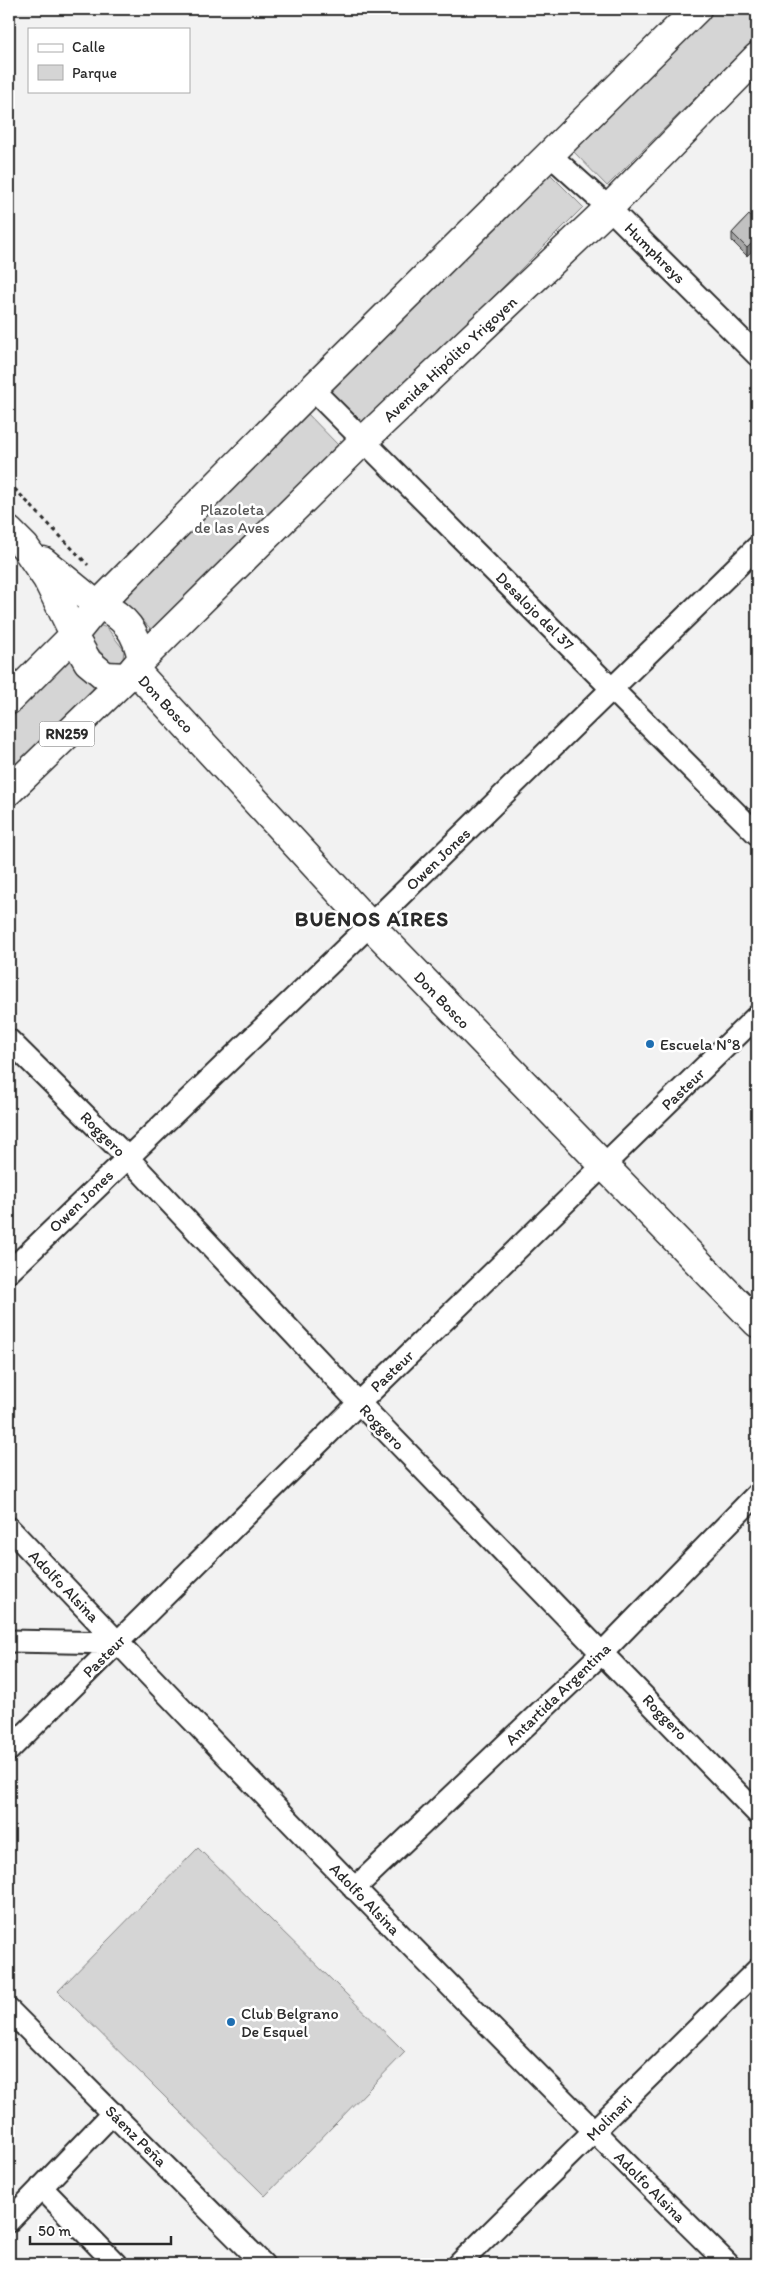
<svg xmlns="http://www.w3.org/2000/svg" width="766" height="2273" font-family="Itim,sans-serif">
	<rect width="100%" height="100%" fill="#f2f2f2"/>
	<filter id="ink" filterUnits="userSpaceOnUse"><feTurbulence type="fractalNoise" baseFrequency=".02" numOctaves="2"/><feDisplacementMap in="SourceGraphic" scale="10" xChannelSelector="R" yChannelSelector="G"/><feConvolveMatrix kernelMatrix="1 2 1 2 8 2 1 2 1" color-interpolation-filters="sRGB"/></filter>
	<g filter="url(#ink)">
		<path fill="#d5d5d5" stroke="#808080" d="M716 9H757V36L607 186 573 151Z
			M549 173 583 207 365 425 330 390Z
			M305 411 339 446 153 631 119 596Z
			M96 624 107 628 124 650 123 659 119 662H110L92 643 89 636Z
			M63 655 73 658 95 681 92 692 9 773V710Z
			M198 1848 405 2052 265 2196 58 1991Z"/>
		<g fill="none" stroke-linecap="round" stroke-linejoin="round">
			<g stroke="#2b2b2b" stroke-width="25">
				<path id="street" d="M550 155 609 208 757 355
					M312 389 757 834
					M9 1040 127 1157 359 1403 757 1813
					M9 1272 370 925 757 547
					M9 1528C245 1777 483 2023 728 2264
					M9 1641 118 1643
					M9 1750 359 1403 757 1016
					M354 1889 602 1653 757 1494
					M9 2010 263 2264
					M41 2187 116 2264
					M9 2221 113 2113
					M459 2264 757 1970"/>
			</g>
			<g stroke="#2b2b2b" stroke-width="31">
				<path id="secondary" d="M99 604 312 389 697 9
					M142 659 364 440 609 208 757 57
					M134 669 370 925 757 1323"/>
			</g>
			<g stroke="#2b2b2b" stroke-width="31">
				<path id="highway" d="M9 531 25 547 47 579 74 634
					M43 561 98 606
					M73 636 88 662 105 676 127 677
					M9 700 73 636 99 604C126 618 136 631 142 659L127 677 9 791"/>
			</g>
			<path stroke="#2b2b2b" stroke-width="3" stroke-dasharray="4 4" stroke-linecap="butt" d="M9 483 88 565"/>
			<use href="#street" stroke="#fff" stroke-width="21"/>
			<use href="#secondary" stroke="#fff" stroke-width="28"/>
			<use href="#highway" stroke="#fff" stroke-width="28"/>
		</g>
		<path fill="#a6a6a6" stroke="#2b2b2b" d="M749 215 747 256 732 241V233Z
			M757 257V274L752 270V262Z"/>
		<path fill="#878787" stroke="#2b2b2b" d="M757 238V246L747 256V248Z"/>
		<path fill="#c1c1c1" stroke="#2b2b2b" d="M749 215 757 223V238L747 248 732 233Z
			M757 257V267L752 262Z"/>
	</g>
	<g fill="#1f6fb2" stroke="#fff" stroke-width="2">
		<circle cx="650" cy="1044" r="5"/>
		<circle cx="231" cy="2022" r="5"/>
	</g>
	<g text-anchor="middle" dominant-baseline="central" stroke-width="5" stroke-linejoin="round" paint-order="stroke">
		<rect fill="#fff" stroke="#6b6b6b" stroke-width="1" x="39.5" y="721.5" width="55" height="25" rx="4"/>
		<g font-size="15" font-weight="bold" fill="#2b2b2b">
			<text x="67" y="734">RN259</text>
		</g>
		<g font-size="16" fill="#2b2b2b" stroke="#fff">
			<text transform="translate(655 253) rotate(45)">Humphreys</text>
			<text transform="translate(450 359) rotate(-43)">Avenida Hipólito Yrigoyen</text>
			<text transform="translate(535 611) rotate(45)">Desalojo del 37</text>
			<text transform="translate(166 704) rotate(47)">Don Bosco</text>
			<text transform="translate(438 859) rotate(-44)">Owen Jones</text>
			<text transform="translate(442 1000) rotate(46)">Don Bosco</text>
			<text transform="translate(683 1089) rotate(-44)">Pasteur</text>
			<text transform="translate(103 1134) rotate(45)">Roggero</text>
			<text transform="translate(81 1201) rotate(-44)">Owen Jones</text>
			<text transform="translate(392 1371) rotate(-44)">Pasteur</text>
			<text transform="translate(382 1427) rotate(46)">Roggero</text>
			<text transform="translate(64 1586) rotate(46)">Adolfo Alsina</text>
			<text transform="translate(104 1656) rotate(-45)">Pasteur</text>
			<text transform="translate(558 1694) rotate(-44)">Antartida Argentina</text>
			<text transform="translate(665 1717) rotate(46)">Roggero</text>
			<text transform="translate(365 1899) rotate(46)">Adolfo Alsina</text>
			<text transform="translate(609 2118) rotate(-45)">Molinari</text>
			<text transform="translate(136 2136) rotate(45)">Sáenz Peña</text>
			<text transform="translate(650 2187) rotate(45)">Adolfo Alsina</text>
		</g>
		<g font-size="16" fill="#565656" stroke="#fff">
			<text x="232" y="509">Plazoleta<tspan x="232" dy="18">de las Aves</tspan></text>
		</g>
		<g font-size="16" fill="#2b2b2b" stroke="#fff" text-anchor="start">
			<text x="660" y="1044">Escuela N°8</text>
			<text x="241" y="2013">Club Belgrano<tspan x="241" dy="18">De Esquel</tspan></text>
		</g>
		<g font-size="21" font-weight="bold" letter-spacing="1" fill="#2b2b2b" stroke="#fff">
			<text x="372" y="918">BUENOS AIRES</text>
		</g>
	</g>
	<rect width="766" height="2273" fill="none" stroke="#fff" stroke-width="30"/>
	<rect x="15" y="15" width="736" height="2243" fill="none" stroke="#2b2b2b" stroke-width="2" filter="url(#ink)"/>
	<rect x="28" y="28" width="162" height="65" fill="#ffffff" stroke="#aaaaaa"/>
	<rect x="38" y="44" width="25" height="8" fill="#ffffff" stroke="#aaaaaa"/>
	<text x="72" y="52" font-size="15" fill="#2b2b2b">Calle</text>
	<rect x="38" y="65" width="25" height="15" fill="#d5d5d5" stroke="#aaaaaa"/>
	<text x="72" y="78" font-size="15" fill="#2b2b2b">Parque</text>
	<path d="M30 2236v8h141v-8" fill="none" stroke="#2b2b2b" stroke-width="2.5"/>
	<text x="38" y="2236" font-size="15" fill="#2b2b2b" stroke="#ffffff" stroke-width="4" paint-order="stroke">50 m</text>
</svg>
